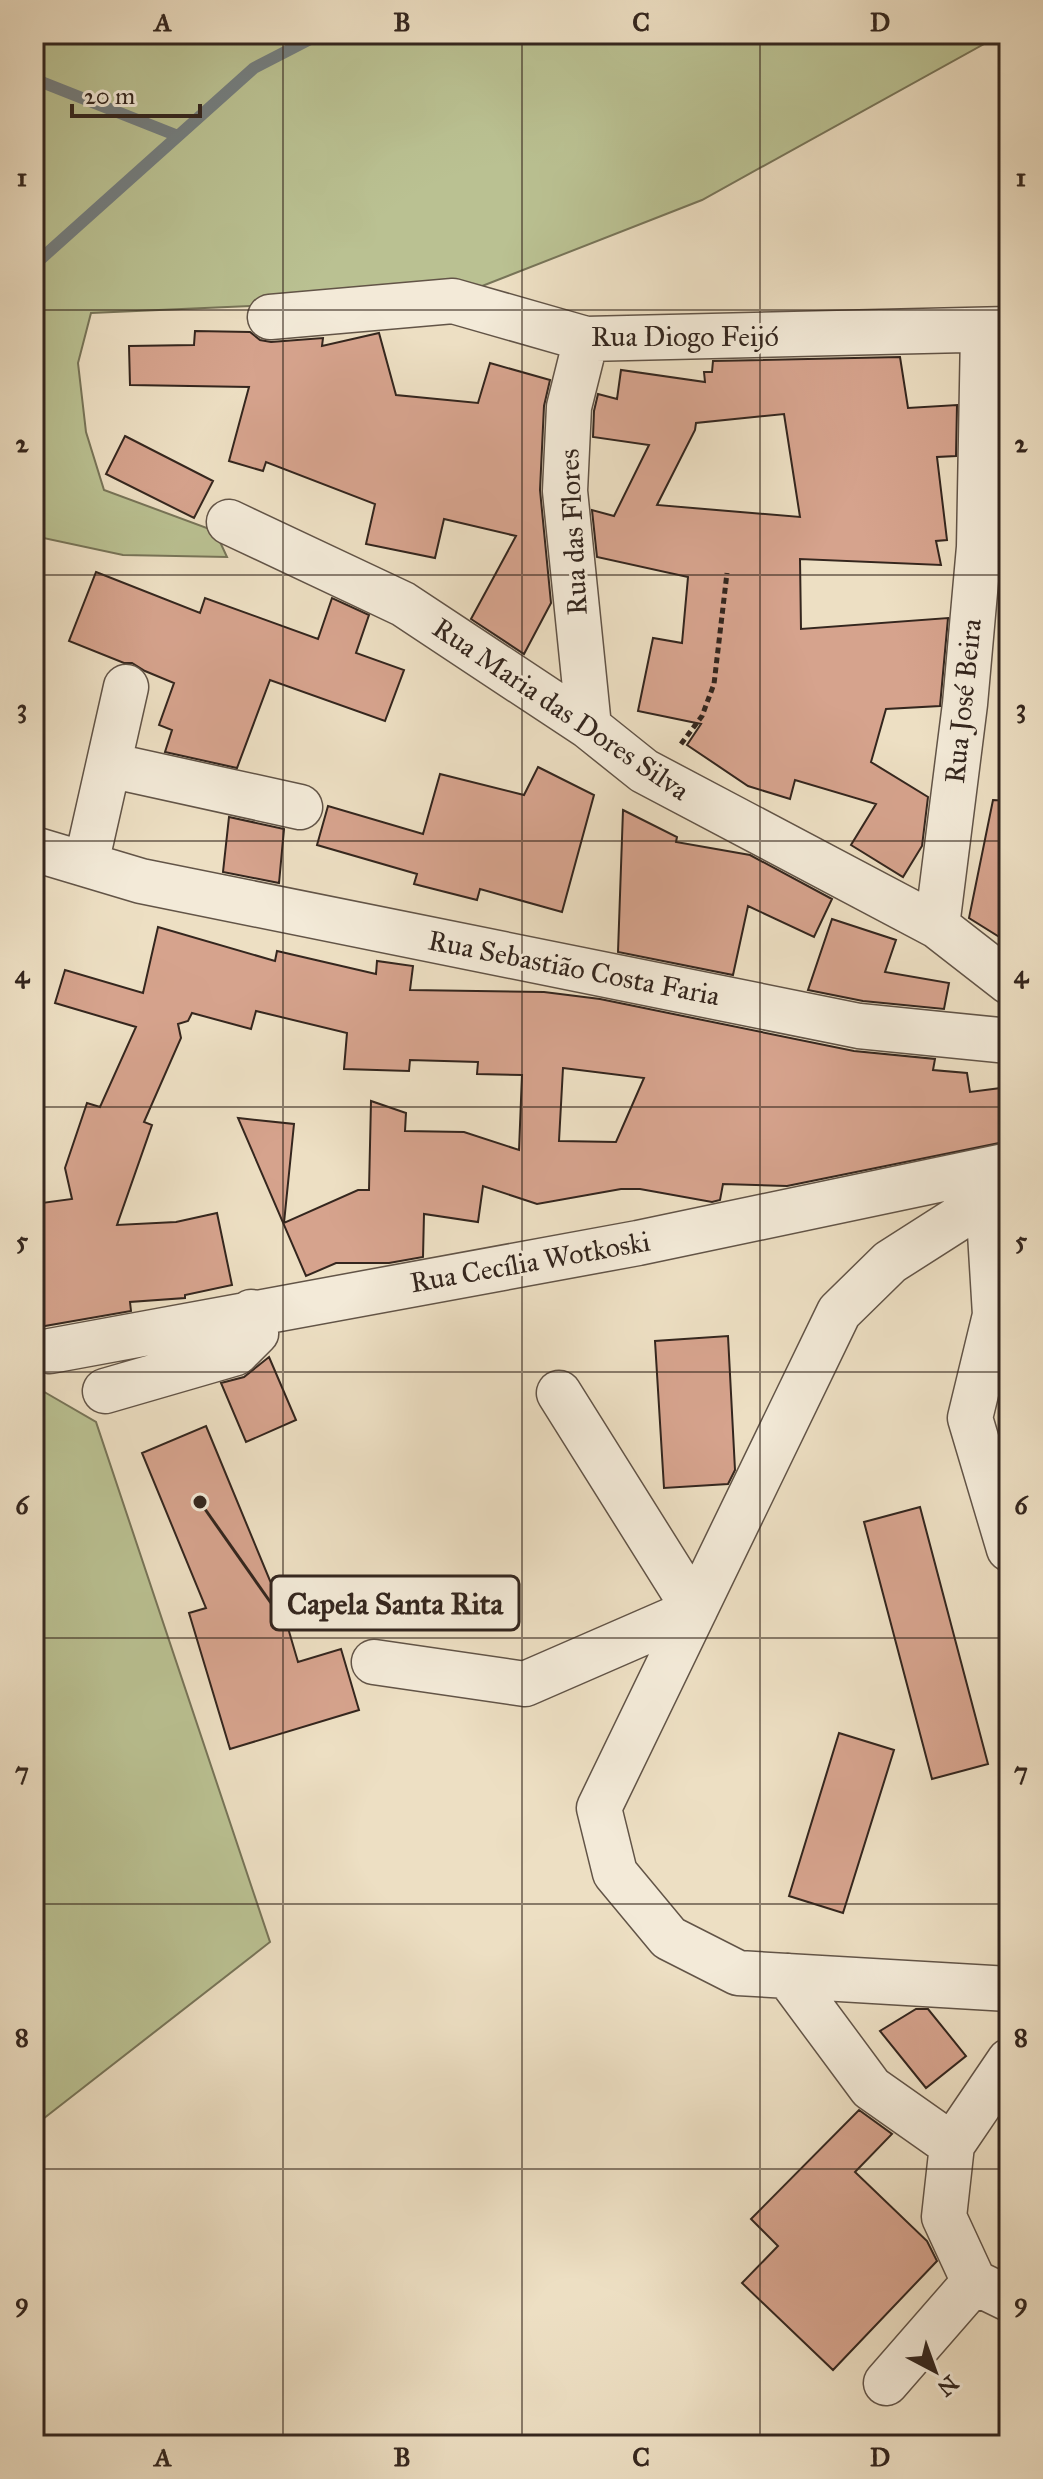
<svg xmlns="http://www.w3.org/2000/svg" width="1043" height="2479" font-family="'IM FELL Great Primer',serif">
	<rect width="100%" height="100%" fill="#eddfc3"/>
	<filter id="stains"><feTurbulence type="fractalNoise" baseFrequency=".0025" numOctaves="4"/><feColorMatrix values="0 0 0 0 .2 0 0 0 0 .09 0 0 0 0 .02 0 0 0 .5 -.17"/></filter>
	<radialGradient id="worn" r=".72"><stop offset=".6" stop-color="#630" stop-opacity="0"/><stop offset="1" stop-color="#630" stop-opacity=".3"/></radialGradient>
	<path fill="#bac192" stroke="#777458" stroke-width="2" d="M34 34H1002L702 200 454 297 91 313 78 363 86 432 104 490 215 531 227 557 123 555 34 536Z
		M34 1386 96 1422 270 1942 34 2126Z"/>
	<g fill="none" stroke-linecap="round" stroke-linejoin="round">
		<path stroke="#747e7f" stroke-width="12" d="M34 79 178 136
			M34 265 254 68 320 34"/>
	</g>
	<path fill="#d6a38d" stroke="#34261e" stroke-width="2" fill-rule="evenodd" d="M195 331 250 332 260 340 271 342 323 338 322 346 379 333 396 395 478 403 490 363 550 380 544 406 540 490 551 603 524 654 471 619 516 536 444 519 435 558 366 544 375 504 266 462 263 471 229 461 249 387 130 385 129 346 194 345Z
		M900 357 908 408 957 405 956 456 937 457 947 540 936 541 941 565 800 559 801 629 948 618 940 706 886 709 871 762 928 797 922 846 903 877 851 845 876 804 795 780 790 799 748 786 687 745 701 724 638 711 653 638 682 643 688 577 597 557 592 510 614 516 649 445 593 437 594 411 598 394 617 399 621 370 705 382 704 372H712L713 361ZM784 414 800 517 657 505 695 430 696 423Z
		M125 436 213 481 194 518 106 474Z
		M96 572 200 613 205 598 318 639 332 598 369 615 356 653 404 670 385 721 270 680 237 768 165 752 172 730 159 725 174 683 145 671 132 663H124L69 641Z
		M538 767 594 795 562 912 480 889 477 900 414 884 417 874 317 845 328 806 423 834 440 774 524 795Z
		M993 800 1009 801V943L969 918Z
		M623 810 677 837 676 842 750 855 832 899 814 937 748 906 733 975 618 952Z
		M229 817 284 829 279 883 223 872Z
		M832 919 896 940 885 972 949 983 944 1009 863 1001 808 990Z
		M158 927 275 961 277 951 376 974 377 961 413 966 410 990 544 992 600 999 854 1051 935 1059 933 1070 967 1073 970 1092 1009 1087V1141L787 1186 723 1184 720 1200 712 1202 640 1189H621L537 1204 483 1186 478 1222 424 1214 423 1257 389 1263H336L306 1276 238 1118 294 1124 284 1223 358 1190H369L371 1101 406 1113 405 1131 464 1132 519 1150 522 1075 477 1074 478 1062 410 1060 409 1071 344 1069 347 1033 256 1011 251 1029 192 1013 188 1021 178 1024 181 1038 144 1122 152 1125 117 1225 176 1222 217 1213 232 1285 185 1295V1298L130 1302 131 1311 45 1326 34 1332V1258L41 1257 34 1204 72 1199 65 1168 87 1103 100 1107 136 1027 55 1003 65 970 143 993ZM563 1068 644 1078 616 1142 559 1141Z
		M728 1336 735 1470 728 1484 664 1488 655 1341Z
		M269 1357 296 1420 246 1442 221 1383 244 1377Z
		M206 1426 273 1588 276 1587 298 1662 341 1649 359 1710 230 1749 189 1613 206 1608 142 1453Z
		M920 1507 988 1764 932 1779 864 1522Z
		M839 1733 894 1750 843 1913 789 1896Z
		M916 2009H928L966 2056 926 2088 880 2031Z
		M859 2110 892 2134 855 2172 927 2241 937 2261 833 2370 742 2283 778 2246 751 2219Z"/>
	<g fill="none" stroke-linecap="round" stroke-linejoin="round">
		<g stroke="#625447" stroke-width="47">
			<path id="minor" d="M270 317 453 301 586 339 1009 329
				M586 339 569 407 565 491 589 727
				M229 522 403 604 589 727 644 771 937 926 1009 982
				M109 765 300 807
				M34 849 141 881 859 1026 1009 1041
				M86 864 126 687
				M937 926 965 704 979 547 983 332
				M1009 1186 890 1262 839 1312 599 1808 615 1873 669 1938 738 1973 1009 1989
				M988 1200 995 1315 970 1418 1009 1549
				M50 1351 638 1243 1009 1165
				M105 1391 236 1353 256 1333 251 1312
				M374 1662 525 1684 695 1610 559 1393
				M788 1976 871 2088 952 2145 944 2217 974 2282 1009 2299
				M952 2145 1009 2061
				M886 2383 974 2282"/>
		</g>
		<path stroke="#34261e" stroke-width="5" stroke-dasharray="6 4" stroke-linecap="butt" d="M681 744 702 716 714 684 727 573"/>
		<use href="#minor" stroke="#f3ead8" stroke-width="44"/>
	</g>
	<path fill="none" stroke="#34261e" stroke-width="2" stroke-opacity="0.55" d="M283 34V2445M522 34V2445M760 34V2445M34 310H1009M34 575H1009M34 841H1009M34 1107H1009M34 1372H1009M34 1638H1009M34 1904H1009M34 2169H1009"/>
	<g text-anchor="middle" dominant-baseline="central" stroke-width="6" stroke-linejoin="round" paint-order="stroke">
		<g font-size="28" fill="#34261e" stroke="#f3ead8">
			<text x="685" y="336">Rua Diogo Feijó</text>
			<text transform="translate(573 532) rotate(-93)">Rua das Flores</text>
			<text transform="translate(963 701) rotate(-84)">Rua José Beira</text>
			<text transform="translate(561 709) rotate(34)">Rua Maria das Dores Silva</text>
			<text transform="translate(574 968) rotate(11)">Rua Sebastião Costa Faria</text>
			<text transform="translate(530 1262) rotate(-10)">Rua Cecília Wotkoski</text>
		</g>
	</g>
	<path fill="none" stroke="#34261e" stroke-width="3" d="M200 1502L271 1603"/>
	<circle fill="#34261e" stroke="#f3ead8" stroke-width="3" cx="200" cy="1502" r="8"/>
	<rect fill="#f3ead8" stroke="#34261e" stroke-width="3" x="271" y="1576" width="248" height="54" rx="8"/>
	<g font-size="30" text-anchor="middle" font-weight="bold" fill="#34261e">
		<text x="395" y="1614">Capela Santa Rita</text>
	</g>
	<rect width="1043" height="2479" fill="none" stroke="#eddfc3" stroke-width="88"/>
	<g transform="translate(935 2371) rotate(139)" stroke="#f3ead8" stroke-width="6" paint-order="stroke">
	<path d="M0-6L14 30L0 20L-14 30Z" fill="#34261e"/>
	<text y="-12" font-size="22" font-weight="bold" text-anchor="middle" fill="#34261e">N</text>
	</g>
	<path d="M72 104v12h128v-12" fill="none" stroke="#34261e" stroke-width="4"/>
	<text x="84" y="104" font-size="24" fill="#34261e" stroke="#f3ead8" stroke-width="6" paint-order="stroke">20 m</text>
	<rect x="44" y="44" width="955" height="2391" fill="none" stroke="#34261e" stroke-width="3"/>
	<g font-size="26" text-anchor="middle" font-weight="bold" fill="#34261e">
		<text x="163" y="31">A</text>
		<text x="402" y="31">B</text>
		<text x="641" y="31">C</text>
		<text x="880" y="31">D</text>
		<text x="22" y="186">1</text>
		<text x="1021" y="186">1</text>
		<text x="22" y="452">2</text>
		<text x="1021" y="452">2</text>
		<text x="22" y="717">3</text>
		<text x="1021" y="717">3</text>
		<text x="22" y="983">4</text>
		<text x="1021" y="983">4</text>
		<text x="22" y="1249">5</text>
		<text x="1021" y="1249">5</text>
		<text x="22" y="1514">6</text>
		<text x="1021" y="1514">6</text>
		<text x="22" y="1780">7</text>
		<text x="1021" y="1780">7</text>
		<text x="22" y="2046">8</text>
		<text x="1021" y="2046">8</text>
		<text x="22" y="2311">9</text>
		<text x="1021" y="2311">9</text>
		<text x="163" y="2466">A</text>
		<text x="402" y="2466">B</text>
		<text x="641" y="2466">C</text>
		<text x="880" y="2466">D</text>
	</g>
	<rect width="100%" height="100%" filter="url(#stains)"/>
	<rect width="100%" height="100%" fill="url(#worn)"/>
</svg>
